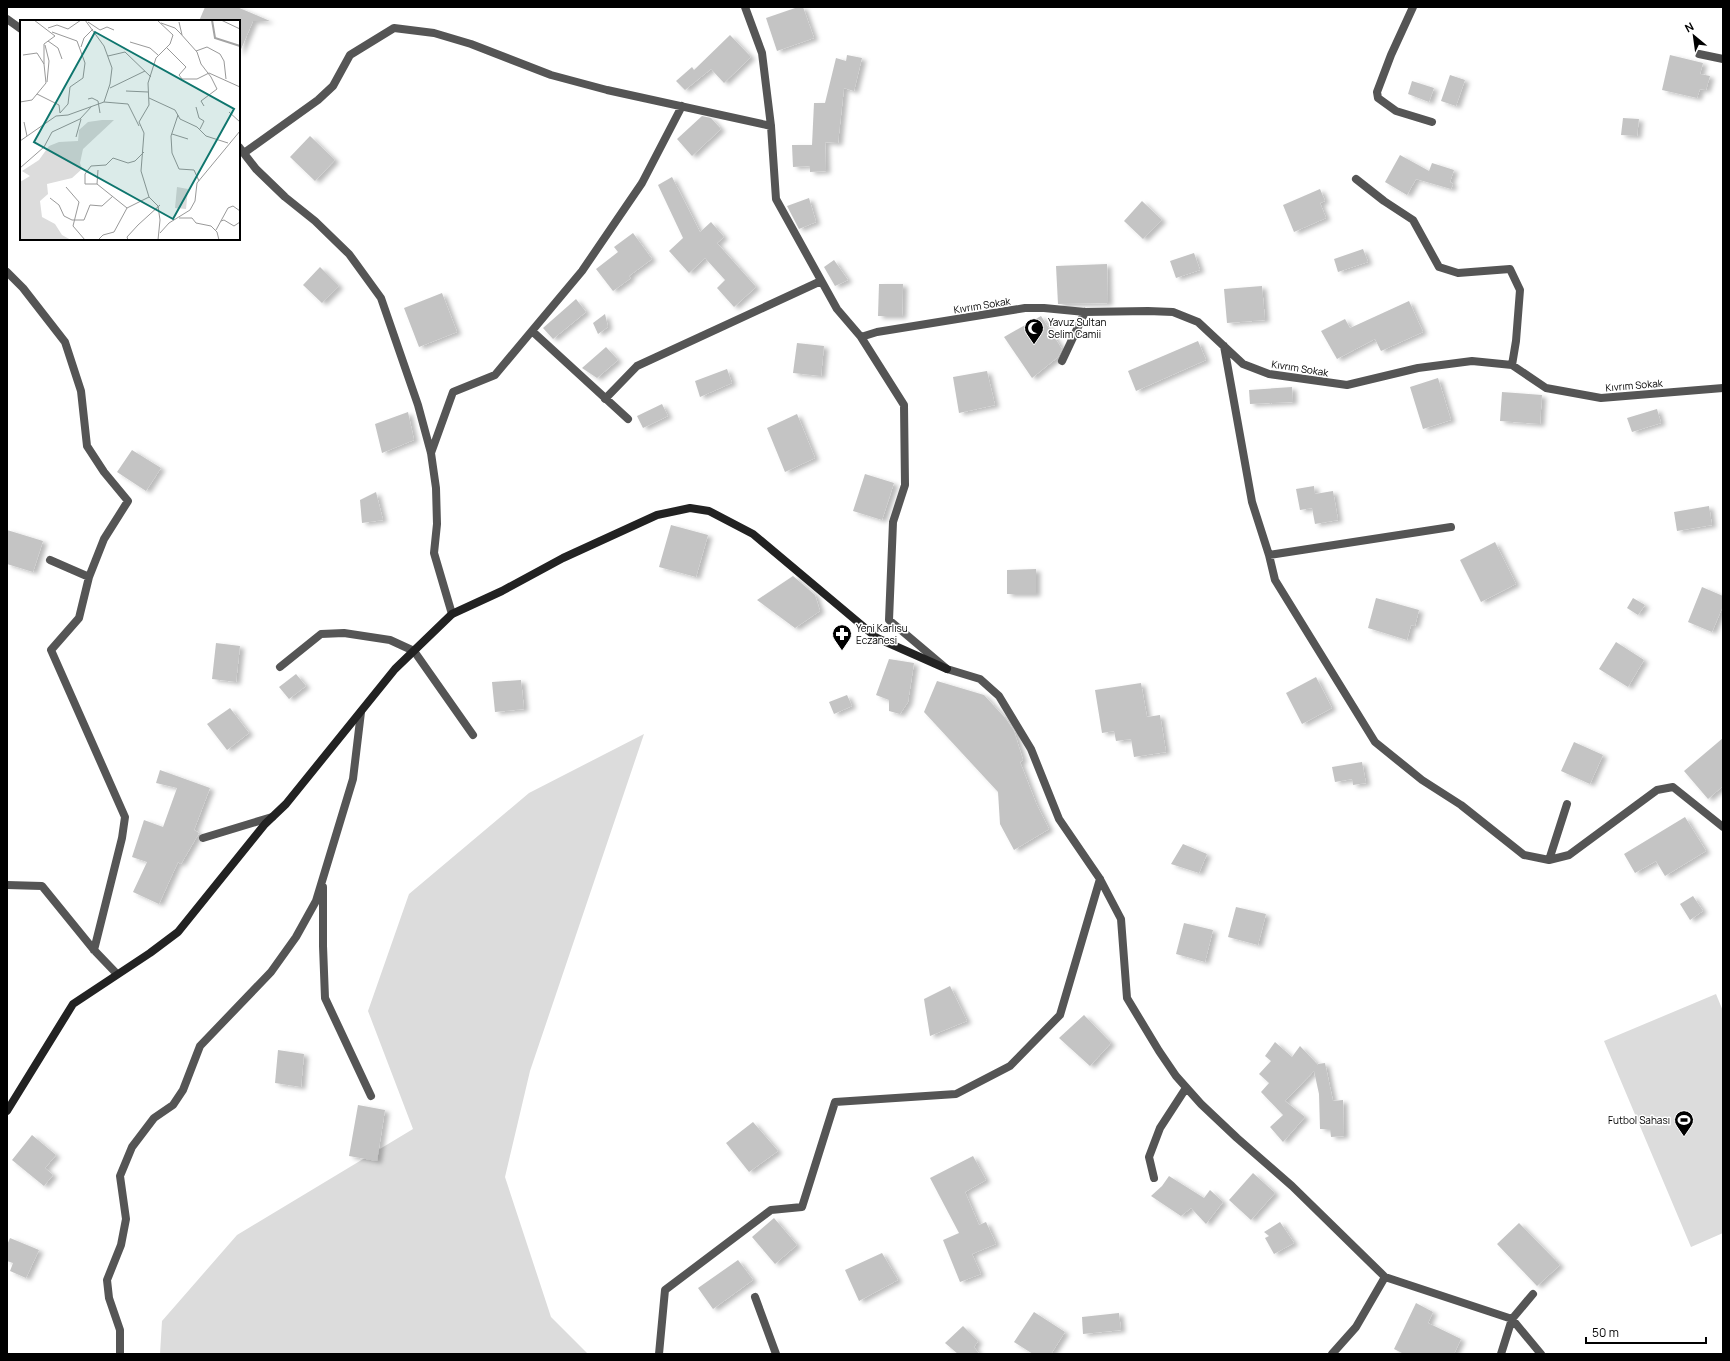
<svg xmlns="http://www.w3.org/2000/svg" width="1730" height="1361" font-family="Manrope,sans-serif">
	<defs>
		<filter id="shadow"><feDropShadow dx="4.5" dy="2.5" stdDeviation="2" flood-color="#0004"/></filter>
	</defs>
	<rect width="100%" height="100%" fill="#fff"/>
	<path fill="#dcdcdc" d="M644 734 530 1071 505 1177 551 1317 588 1354H160L162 1321 237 1235 413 1129 368 1011 409 894 529 793Z
		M1716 994 1723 1011V1233L1691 1247 1604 1041Z"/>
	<path fill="#c4c4c4" filter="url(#shadow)" d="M205 7H237L270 21H253L239 54V21H199Z
		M798 7H803L814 38 777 51 766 18Z
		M730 35 751 57 724 83 711 69 685 90 676 81 692 67 694 70Z
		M847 55 862 58 854 91 844 88 838 143 825 142 826 171 810 172V166L793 167 792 145H812L814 103H825L836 58 846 61Z
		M1670 55 1703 63 1700 74 1710 76 1706 90 1700 89 1697 98 1662 90Z
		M1450 75 1465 80 1456 106 1441 101Z
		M1412 81 1434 88 1429 102 1408 94Z
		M702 116 711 118 721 129 692 156 677 139Z
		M1623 118 1639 119 1637 136 1621 135Z
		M310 136 335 160 315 181 290 157Z
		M1400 155 1429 171 1432 163 1454 170 1450 182 1453 184 1451 189 1416 179 1407 195 1385 182Z
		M672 177 700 232 711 222 724 237 717 243 756 287 734 307 717 288 725 280 705 258 689 273 669 251 683 238 658 185Z
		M1320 189 1325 201 1320 203 1326 218 1294 232 1283 205Z
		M809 198 816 222 799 229 787 206Z
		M1142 201 1162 220 1143 239 1124 221Z
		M633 233 652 259 629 276 631 278 613 291 596 269 618 252 614 247Z
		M1363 249 1368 262 1338 272 1334 259Z
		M1194 253 1200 270 1176 278 1170 261Z
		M834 260 848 280 835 286 824 267Z
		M1107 264 1108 303 1058 304 1056 266Z
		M320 267 339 286 322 303 303 285Z
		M879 284H903L902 316H878Z
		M1262 286 1265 320 1227 323 1224 289Z
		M442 293 457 332 419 347 404 308Z
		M576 299 586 312 553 339 543 328Z
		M1409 301 1423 332 1381 351 1375 339 1337 359 1321 331 1345 319 1350 328Z
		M605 314 608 327 598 334 593 323Z
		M1041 316 1062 349 1058 357 1032 378 1004 337Z
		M1198 341 1206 360 1136 391 1128 371Z
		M797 343 824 346 821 376 793 373Z
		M606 347 618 360 597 378 582 368Z
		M727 369 732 383 700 397 695 381Z
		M987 371 995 405 959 413 953 377Z
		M1438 378 1451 420 1423 429 1410 387Z
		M1292 387 1293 402 1250 404 1249 390Z
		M1502 392 1542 395 1540 424 1500 421Z
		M662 404 668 416 643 428 637 416Z
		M1657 409 1661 423 1632 432 1627 418Z
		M408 412 414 440 382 453 375 424Z
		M797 414 815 458 785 472 767 428Z
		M132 450 161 468 146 491 117 472Z
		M865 474 894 483 882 520 853 511Z
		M1314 486 1315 494 1333 491 1338 520 1315 524 1312 508 1300 510 1296 489Z
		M376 492 383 520 362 523 360 500Z
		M1709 506 1712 525 1677 531 1674 512Z
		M671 525 708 535 696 577 659 567Z
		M7 530 43 541 33 572 7 564Z
		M1495 542 1516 584 1481 602 1460 560Z
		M1036 569V594H1007V570Z
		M793 576 815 595 820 611 795 628 757 600Z
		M1702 587 1723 596V606L1712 632 1688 622Z
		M1376 598 1419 610 1415 626 1411 625 1407 640 1368 628Z
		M1633 598 1645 605 1638 615 1627 608Z
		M1616 642 1644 660 1628 687 1599 669Z
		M216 643 240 646 236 682 212 679Z
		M889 659 914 663 908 702 900 714 889 711V700L876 695Z
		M296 674 306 686 289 699 279 687Z
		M1316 677 1332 708 1302 724 1286 693Z
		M521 680 524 709 495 712 492 682Z
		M937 681 984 695 1006 719 1014 731 1023 760 1020 762 1036 803 1049 829 1014 850 1000 824 998 792 924 712Z
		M1141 683 1147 717 1160 715 1166 752 1134 757 1131 739 1116 741 1114 731 1102 733 1095 690Z
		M847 695 852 706 834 714 829 702Z
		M230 708 249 733 227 750 207 724Z
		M1723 738V786L1708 799 1684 771Z
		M1574 742 1603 755 1590 784 1561 771Z
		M1362 762 1366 783 1353 785 1352 779 1335 782 1332 767Z
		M160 770 210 788 194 830 199 833 181 864 178 862 159 904 133 892 147 862 132 857 144 820 163 827 177 788 156 783Z
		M1685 817 1706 851 1665 876 1656 861 1635 873 1624 854Z
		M1183 844 1207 854 1199 873 1171 864Z
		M1693 896 1703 911 1690 920 1680 904Z
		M1236 907 1266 914 1258 945 1228 937Z
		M1184 923 1213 930 1205 962 1176 954Z
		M950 986 967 1021 930 1036 924 999Z
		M1084 1015 1111 1043 1090 1066 1059 1038Z
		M1275 1042 1292 1057 1300 1046 1318 1065V1064L1325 1063 1333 1101 1343 1100 1344 1136 1331 1137 1330 1129H1320L1319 1094 1314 1071 1285 1101 1305 1117 1283 1142 1270 1127 1283 1115 1261 1092 1269 1083 1259 1074 1271 1061 1265 1056Z
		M278 1050 304 1054 301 1087 275 1083Z
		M358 1105 385 1110 377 1161 349 1156Z
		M753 1122 778 1151 749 1172 726 1143Z
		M32 1135 56 1155 45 1168 53 1175 44 1186 12 1160Z
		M973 1156 986 1180 965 1192 979 1225 986 1222 996 1244 972 1254 981 1274 960 1282 943 1240 959 1233 930 1178Z
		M1253 1173 1275 1193 1251 1220 1229 1200Z
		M1169 1176 1204 1198 1210 1190 1223 1202 1206 1224 1191 1208 1181 1216 1151 1196 1162 1186Z
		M774 1218 797 1245 775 1264 752 1237Z
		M1280 1222 1294 1243 1274 1254 1265 1238 1269 1236 1264 1232Z
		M1519 1223 1560 1265 1537 1286 1497 1244Z
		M10 1238 39 1250 26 1278 10 1271 13 1263 7 1261V1245Z
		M882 1253 898 1280 859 1301 845 1270Z
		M738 1260 753 1280 713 1309 698 1288Z
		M1416 1303 1433 1312 1428 1323 1461 1339 1454 1354H1404L1394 1349Z
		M1034 1312 1065 1332 1051 1354H1033L1014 1342Z
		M1119 1313 1121 1330 1083 1334 1082 1317Z
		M963 1326 978 1341 974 1347 979 1354H958L945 1343Z"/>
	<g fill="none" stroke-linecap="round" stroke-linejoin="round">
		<path stroke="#555" stroke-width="8" d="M745 7 762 53 771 126 776 199 837 309 861 337 904 405 905 485 893 522 889 620 947 669 980 679 999 696 1031 749 1059 819 1100 879 1121 919 1127 998 1159 1051 1176 1076 1201 1104 1237 1138 1292 1186 1385 1277 1512 1319 1541 1354
			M1413 7 1391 55 1377 92 1378 98 1396 111 1432 122
			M7 19 21 29
			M1699 54 1723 59
			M239 147 256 169 285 197 315 221 349 254 381 298 418 405 431 453 436 488 437 524 434 553 452 614
			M244 153 318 100 333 86 350 55 394 28 434 33 471 44 551 75 607 90 771 126
			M1356 179 1384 201 1413 220 1439 267 1458 273 1510 269 1520 290 1516 341 1512 365
			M7 272 23 288 65 342 81 391 87 446 104 472 128 501 104 539 89 577 79 618 51 650 125 817 122 838 94 950
			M532 331 628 419
			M861 337 877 332 1025 308H1044L1085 312 1148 311 1173 312 1198 322 1243 364 1269 374 1347 385 1418 368 1472 361 1512 365 1546 388 1601 398 1723 388
			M1224 346 1252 502 1269 555 1275 580 1375 742 1422 780 1461 805 1524 855 1549 860 1569 855 1657 790 1673 787 1723 827
			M1062 361 1085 312
			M605 399 637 366 821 281
			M431 453 453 392 495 375 582 271 642 183 682 106
			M1269 555 1451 527
			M50 560 89 577
			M280 667 321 634 344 633 390 640 414 651 473 735
			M203 838 272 817
			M1549 860 1567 804
			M7 885 42 886 94 950 117 974
			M323 887V946L325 998 371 1096
			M1154 1178 1149 1157 1160 1128 1186 1088
			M755 1297 776 1354
			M120 1354V1330L109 1298 107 1280 121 1245 126 1219 120 1176 132 1147 154 1118 173 1105 183 1090 200 1046 271 972 296 937 316 901 353 779 361 712
			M659 1354 665 1290 771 1210 802 1207 835 1102 956 1094 1010 1066 1060 1015 1100 879
			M1332 1354 1356 1327 1385 1277
			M1501 1354 1512 1319 1533 1294"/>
		<path stroke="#222" stroke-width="8" d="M7 1111 73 1004 150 953 178 932 265 824 286 804 395 669 452 614 502 591 563 558 657 515 690 508 709 511 753 534 877 638 947 669"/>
	</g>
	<defs>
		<g id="mosque-pin" transform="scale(1)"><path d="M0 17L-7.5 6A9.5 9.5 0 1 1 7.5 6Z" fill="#000" stroke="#fff"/><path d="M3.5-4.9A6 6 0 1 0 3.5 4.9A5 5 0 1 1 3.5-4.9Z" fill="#fff"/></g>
		<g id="pharmacy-pin" transform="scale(1)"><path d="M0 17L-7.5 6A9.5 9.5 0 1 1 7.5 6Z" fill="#000" stroke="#fff"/><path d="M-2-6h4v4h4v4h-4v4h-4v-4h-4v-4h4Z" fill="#fff"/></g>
		<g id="stadium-pin" transform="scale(1)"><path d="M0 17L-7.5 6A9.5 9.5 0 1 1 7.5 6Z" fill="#000" stroke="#fff"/><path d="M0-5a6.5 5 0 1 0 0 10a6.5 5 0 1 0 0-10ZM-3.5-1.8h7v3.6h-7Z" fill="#fff"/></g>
	</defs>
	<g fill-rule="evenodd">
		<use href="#mosque-pin" x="1034" y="328"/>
		<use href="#pharmacy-pin" x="842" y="634"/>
		<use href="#stadium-pin" x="1684" y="1120"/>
	</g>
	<g text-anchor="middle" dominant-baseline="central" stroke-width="3" stroke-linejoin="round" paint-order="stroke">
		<g font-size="10" fill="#000" stroke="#fff">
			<text transform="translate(982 305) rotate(-9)">Kıvrım Sokak</text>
			<text transform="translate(1300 368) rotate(9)">Kıvrım Sokak</text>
			<text transform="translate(1634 385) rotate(-5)">Kıvrım Sokak</text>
		</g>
		<g font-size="10" fill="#000" stroke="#fff" text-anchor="start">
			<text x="1048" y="322">Yavuz Sultan<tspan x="1048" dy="12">Selim Camii</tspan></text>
			<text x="856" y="628">Yeni Karlısu<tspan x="856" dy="12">Eczanesi</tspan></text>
			<text x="1670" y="1120" text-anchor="end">Futbol Sahası</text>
		</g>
	</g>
	<g transform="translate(20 20)">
		<rect width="220" height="220" fill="#fff"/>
		<path d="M82 100H94L63 129 60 143 62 149 52 158 27 164 28 174 20 181 22 197 35 204 42 215 51 220H0V162L10 156 2 151 19 140 29 126 39 122 58 121 59 110 68 102ZM157 167 168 169 166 189 155 188Z" fill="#dcdcdc"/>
		<path fill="none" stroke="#a3a3a3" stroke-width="2" d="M192 0 195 18 220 26"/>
		<path fill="none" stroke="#999" stroke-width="1" d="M65 0 84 26 92 48 90 64 84 82M137 0 153 15 150 24 136 38 128 63 129 85 119 102 124 113 121 151 129 177 138 186 140 200 138 220M201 0 220 9M68 2 80 10 87 7 94 10M159 2 162 15M141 3 155 8 160 13 177 32 181 44 191 57 197 69 181 81 184 86M28 8 37 5 48 9 61 0M32 12 57 21 65 43 63 58 50 67 48 84 40 93M28 21 38 28 42 39M110 22 130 28 138 35M25 25 29 41 27 62M61 27 64 18 73 9M146 27 166 47 159 55 162 59H177L189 53 220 67M176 31 187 27 200 34 204 41 206 59M3 35 17 33 24 44V24L35 16 14 0M88 36 105 32 131 57M90 68 125 51M106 71 128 72M17 74 39 85 40 93M129 78 155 90 160 99 177 107 186 116 208 123M68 79 72 78 78 81 80 93M0 82 12 80 26 63 24 44M176 87 179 98 184 101 180 109M209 92 220 102M158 95 151 116 152 133 159 149 174 150 179 161M4 102 7 116M152 114 168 119M56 117 61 99M0 121 36 96 48 95 84 82 108 84 119 106M0 148 24 127 32 112 60 99 72 86M77 164 78 150M46 167 59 182 53 206 65 220M30 178 39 185 44 196 52 200H64L70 185 82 186 93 176M107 188 77 164H65V154L71 146 86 145 93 138 108 143 115 141 124 132M159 198H172L176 203 191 206 197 212 199 220M201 201 204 200 214 206 220 202M196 210 208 188 213 186 220 191M140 213 149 203 170 190 175 181 177 163 220 111M78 220 83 215 94 212 107 188 129 177M108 220 107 217 118 205 140 185"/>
		<path fill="#0f766e" fill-opacity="0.15" stroke="#0f766e" stroke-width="2" d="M75 12 214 89 153 199 14 122Z"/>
		<rect width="220" height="220" fill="none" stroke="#000" stroke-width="2"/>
	</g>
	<rect width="1730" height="1361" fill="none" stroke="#000000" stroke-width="16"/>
	<g transform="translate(1694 36) rotate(331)" stroke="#ffffff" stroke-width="3" paint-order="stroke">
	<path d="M0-3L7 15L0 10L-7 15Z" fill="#000000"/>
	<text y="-6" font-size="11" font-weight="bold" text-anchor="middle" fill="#000000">N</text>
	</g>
	<path d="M1586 1337v6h120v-6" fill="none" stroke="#000000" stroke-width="2"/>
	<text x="1592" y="1337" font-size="12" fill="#000000" stroke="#ffffff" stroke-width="3" paint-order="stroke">50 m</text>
</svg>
